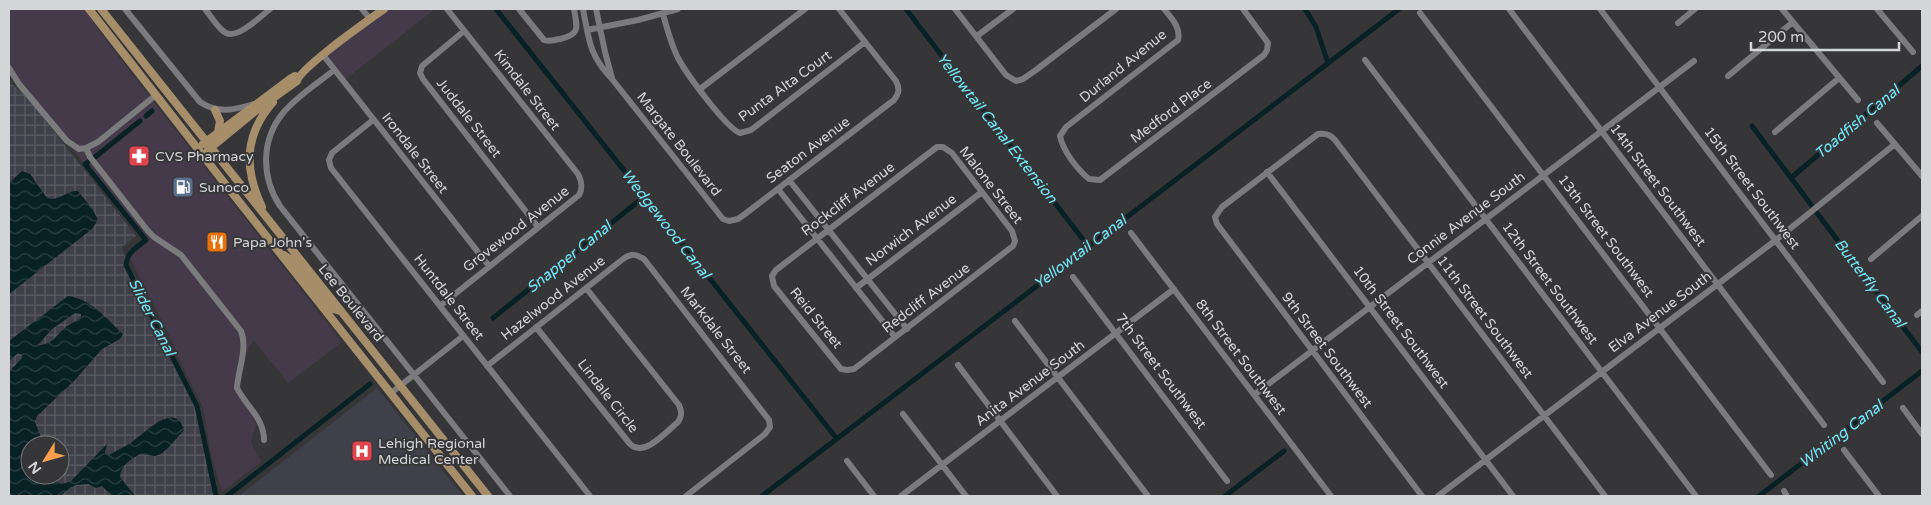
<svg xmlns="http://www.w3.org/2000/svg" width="1931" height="505" font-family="'Varela Round',sans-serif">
	<defs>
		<pattern id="industrial-grid" width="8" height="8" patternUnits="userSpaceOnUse" patternTransform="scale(1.25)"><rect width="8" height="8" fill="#3f4049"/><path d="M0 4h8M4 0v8" fill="none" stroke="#5a5b62"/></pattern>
		<pattern id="water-waves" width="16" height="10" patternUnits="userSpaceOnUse" patternTransform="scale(1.25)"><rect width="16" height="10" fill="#082125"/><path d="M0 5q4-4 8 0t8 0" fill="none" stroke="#2b4044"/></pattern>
	</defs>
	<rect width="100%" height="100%" fill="#363639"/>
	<path fill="#453a49" d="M9 9H85L97 28 149 96 342 342 288 383 254 340 238 363V390L252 413 256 425 251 441 254 449 261 462 222 492 211 455 203 407 177 355 173 343 130 258 146 243 9 68Z
		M388 9H435L342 82 323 59Z"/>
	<path fill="url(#industrial-grid)" fill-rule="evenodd" d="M9 84 13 85 28 98 136 236 122 247 125 257 201 409 215 496H9ZM30 445H60V475H30Z"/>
	<path fill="#3f4049" d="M377 388 463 496H239Z"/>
	<path fill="url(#water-waves)" fill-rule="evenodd" d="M22 171 30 174 47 198C59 202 66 190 78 191L93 210 98 220 92 229 9 294V183Z
		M68 296C91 299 107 319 123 334L120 339 102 349 74 381 37 416 35 422 44 445H30V475H55L57 481 61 484 70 482 107 444 105 453 109 455C115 451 123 448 129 444 142 436 175 398 184 430L169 447 161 454 155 456 140 454C131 459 121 465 120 477L135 496H112L102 486 96 488 88 484 77 485 71 487 60 496H9V372L22 358V355L18 353 9 361V341ZM75 313 81 314V317C76 321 72 323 67 326 56 335 53 345 38 345L52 329Z"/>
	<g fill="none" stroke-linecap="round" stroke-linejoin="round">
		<path stroke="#082125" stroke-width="5" d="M496 9 837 439
			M906 9 1088 246
			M1305 9 1316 27 1328 63
			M146 116 152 111
			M1752 126 1812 206
			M95 157 140 121
			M88 162 85 164 146 240C137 247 127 252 126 265L197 406 216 496
			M1791 178 1922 66
			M1817 213 1922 352
			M493 318 645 196
			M227 496 370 384
			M762 496 1399 9
			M1225 496 1284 451
			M1759 496 1922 371"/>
		<path stroke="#7b7b7e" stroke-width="6" d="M125 9 200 102C218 114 234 110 254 104
			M205 9C211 16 218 29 226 33 238 39 261 16 270 9
			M362 9 370 19
			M519 9 544 40C549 42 554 40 560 39 581 34 577 28 574 9
			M583 9C589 40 589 55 612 79L723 219 729 221 738 219 745 214 894 100C899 93 900 89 896 81L839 9
			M596 9 605 52 612 78
			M955 9 1006 75 1016 81 1023 79 1036 70 1116 9
			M1164 9C1171 18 1181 27 1178 40L1066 127 1060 136C1063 151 1077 169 1089 179L1100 180 1264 55 1267 50 1268 43 1243 9
			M1509 9 1824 425
			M1600 9 1883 382
			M1782 9 1858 100
			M1877 9 1913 52
			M1420 13 1771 475
			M663 14C667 29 671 44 678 58 686 73 726 128 740 133L751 130 865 42
			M1678 23 1695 9
			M587 30 638 20 678 9
			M464 31 422 66 420 73 423 79 538 227
			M977 36 1013 9
			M323 55 489 266
			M1365 60 1696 496
			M9 68 19 84 67 141 79 149 86 148 98 142 156 95
			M334 70C317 84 297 96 283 113 261 140 261 177 280 206L510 496
			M1728 76 1793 22
			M700 89 805 9
			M373 120 332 153 329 160 331 168 590 496
			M1877 123 1922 176
			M1775 132 1839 78
			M937 147H943L952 153 1012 231 1015 241 1013 246 854 369 847 370 841 369 774 286 772 276 776 270Z
			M86 148 90 157 148 231 154 237 181 255 241 331C248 348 238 370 237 388 246 406 264 418 264 440
			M1267 172 1513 496
			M789 180 907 329
			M778 189 895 337
			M1131 233 1331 496
			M1871 259 1922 216
			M1073 277 1227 481
			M856 288 982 192
			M440 306 579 195C583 188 582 182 578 174L447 9
			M1917 315 1922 311
			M1015 321 1148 496
			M536 327 630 444C644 458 667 431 678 422 682 416 682 412 679 405L586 288
			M958 365 1057 496
			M487 366 623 259C632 253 635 254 644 259L769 420 770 427 765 434 686 496
			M391 393 463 336
			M1254 395 1694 61
			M1903 408 1922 434
			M903 414 966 496
			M1844 450 1879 496
			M847 461 874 496
			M1784 491 1787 496
			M901 496 1174 289
			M1422 496 1217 224 1215 217 1222 207 1318 134C1325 133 1330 134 1335 140L1605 496
			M1438 496 1776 240 1895 144"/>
		<path stroke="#a68e6a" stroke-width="8" d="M89 9 222 180 472 496
			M101 9 488 496
			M215 110 220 121 218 132
			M203 144 290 79 295 76 298 77
			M208 150 258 109 297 81C301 67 369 20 384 9
			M262 207C244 169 244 135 273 102
			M284 255 293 261 330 308 340 311"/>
	</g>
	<defs>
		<g id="pharmacy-square" transform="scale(1.125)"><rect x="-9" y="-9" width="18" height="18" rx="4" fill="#e0444e" stroke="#363639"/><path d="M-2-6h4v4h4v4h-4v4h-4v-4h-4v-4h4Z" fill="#fff"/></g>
		<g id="fuel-square" transform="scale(1.125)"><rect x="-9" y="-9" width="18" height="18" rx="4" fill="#5c6f8a" stroke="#363639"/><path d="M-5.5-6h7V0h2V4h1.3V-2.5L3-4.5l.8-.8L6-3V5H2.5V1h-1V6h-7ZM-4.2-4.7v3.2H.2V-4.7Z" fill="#fff"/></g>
		<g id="restaurant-square" transform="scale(1.125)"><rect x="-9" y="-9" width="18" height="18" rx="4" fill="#e8710a" stroke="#363639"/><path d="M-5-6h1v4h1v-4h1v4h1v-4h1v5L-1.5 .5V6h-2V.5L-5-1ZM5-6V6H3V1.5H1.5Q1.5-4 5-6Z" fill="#fff"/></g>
		<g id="hospital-square" transform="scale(1.125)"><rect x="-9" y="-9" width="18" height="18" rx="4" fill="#e0444e" stroke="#363639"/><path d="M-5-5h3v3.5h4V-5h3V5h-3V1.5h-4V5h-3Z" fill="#fff"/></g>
	</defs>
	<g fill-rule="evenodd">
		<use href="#pharmacy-square" x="139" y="156"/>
		<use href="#fuel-square" x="183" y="187"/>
		<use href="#restaurant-square" x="217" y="242"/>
		<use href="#hospital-square" x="362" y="451"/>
	</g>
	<g text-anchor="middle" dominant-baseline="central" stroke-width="4" stroke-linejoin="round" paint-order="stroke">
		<g font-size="14" fill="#d4d5d6" stroke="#363639">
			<text transform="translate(1123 66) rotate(-39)">Durland Avenue</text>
			<text transform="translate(785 86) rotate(-36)">Punta Alta Court</text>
			<text transform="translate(527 90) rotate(52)">Kimdale Street</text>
			<text transform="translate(1171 111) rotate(-37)">Medford Place</text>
			<text transform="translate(469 118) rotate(52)">Juddale Street</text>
			<text transform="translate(679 144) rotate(52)">Margate Boulevard</text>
			<text transform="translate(808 150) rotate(-37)">Seaton Avenue</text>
			<text transform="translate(415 153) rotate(52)">Irondale Street</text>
			<text transform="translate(991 185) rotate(52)">Malone Street</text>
			<text transform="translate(1658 185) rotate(53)">14th Street Southwest</text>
			<text transform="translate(1752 188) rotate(53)">15th Street Southwest</text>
			<text transform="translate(848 199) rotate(-37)">Rockcliff Avenue</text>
			<text transform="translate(1466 218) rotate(-37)">Connie Avenue South</text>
			<text transform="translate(516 229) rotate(-38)">Grovewood Avenue</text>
			<text transform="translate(911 230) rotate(-37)">Norwich Avenue</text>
			<text transform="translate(1606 236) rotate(53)">13th Street Southwest</text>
			<text transform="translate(1550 283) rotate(53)">12th Street Southwest</text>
			<text transform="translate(449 297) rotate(52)">Huntdale Street</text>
			<text transform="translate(553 298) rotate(-38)">Hazelwood Avenue</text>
			<text transform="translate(926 298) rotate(-37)">Redcliff Avenue</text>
			<text transform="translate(351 303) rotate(51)">Lee Boulevard</text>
			<text transform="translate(1660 312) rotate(-37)">Elva Avenue South</text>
			<text transform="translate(1485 317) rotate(53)">11th Street Southwest</text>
			<text transform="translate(816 318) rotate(51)">Reid Street</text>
			<text transform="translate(1401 327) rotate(53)">10th Street Southwest</text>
			<text transform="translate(716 330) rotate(52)">Markdale Street</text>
			<text transform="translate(1327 350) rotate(53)">9th Street Southwest</text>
			<text transform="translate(1241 357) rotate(53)">8th Street Southwest</text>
			<text transform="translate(1161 371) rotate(53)">7th Street Southwest</text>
			<text transform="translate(1030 383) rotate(-37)">Anita Avenue South</text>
			<text transform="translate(608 396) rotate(52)">Lindale Circle</text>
		</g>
		<g font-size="14" fill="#d4d5d6" stroke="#363639" text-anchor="start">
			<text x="155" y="156">CVS Pharmacy</text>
			<text x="199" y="187">Sunoco</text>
			<text x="233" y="242">Papa John's</text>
			<text x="378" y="443">Lehigh Regional<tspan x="378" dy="16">Medical Center</tspan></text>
		</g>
		<g font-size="15" font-style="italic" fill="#73e8f8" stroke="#363639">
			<text transform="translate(1857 122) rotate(-40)">Toadfish Canal</text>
			<text transform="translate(997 128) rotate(52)">Yellowtail Canal Extension</text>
			<text transform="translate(666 224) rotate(52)">Wedgewood Canal</text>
			<text transform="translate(1080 252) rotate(-37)">Yellowtail Canal</text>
			<text transform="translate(569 257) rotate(-39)">Snapper Canal</text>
			<text transform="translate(1870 283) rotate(53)">Butterfly Canal</text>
			<text transform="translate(152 317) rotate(63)">Slider Canal</text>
			<text transform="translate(1841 434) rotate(-37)">Whiting Canal</text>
		</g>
	</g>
	<rect width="1931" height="505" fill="none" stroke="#d4d5d6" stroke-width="20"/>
	<g transform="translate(45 460) rotate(233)"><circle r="24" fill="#363639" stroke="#757678"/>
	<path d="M0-4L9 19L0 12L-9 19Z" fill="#f8a04b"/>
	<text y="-8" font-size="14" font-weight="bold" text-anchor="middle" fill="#d4d5d6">N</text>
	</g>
	<path d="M1751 42v8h148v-8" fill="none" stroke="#d4d5d6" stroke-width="2.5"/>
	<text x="1758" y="42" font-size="15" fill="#d4d5d6" stroke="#363639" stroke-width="4" paint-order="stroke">200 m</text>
</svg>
